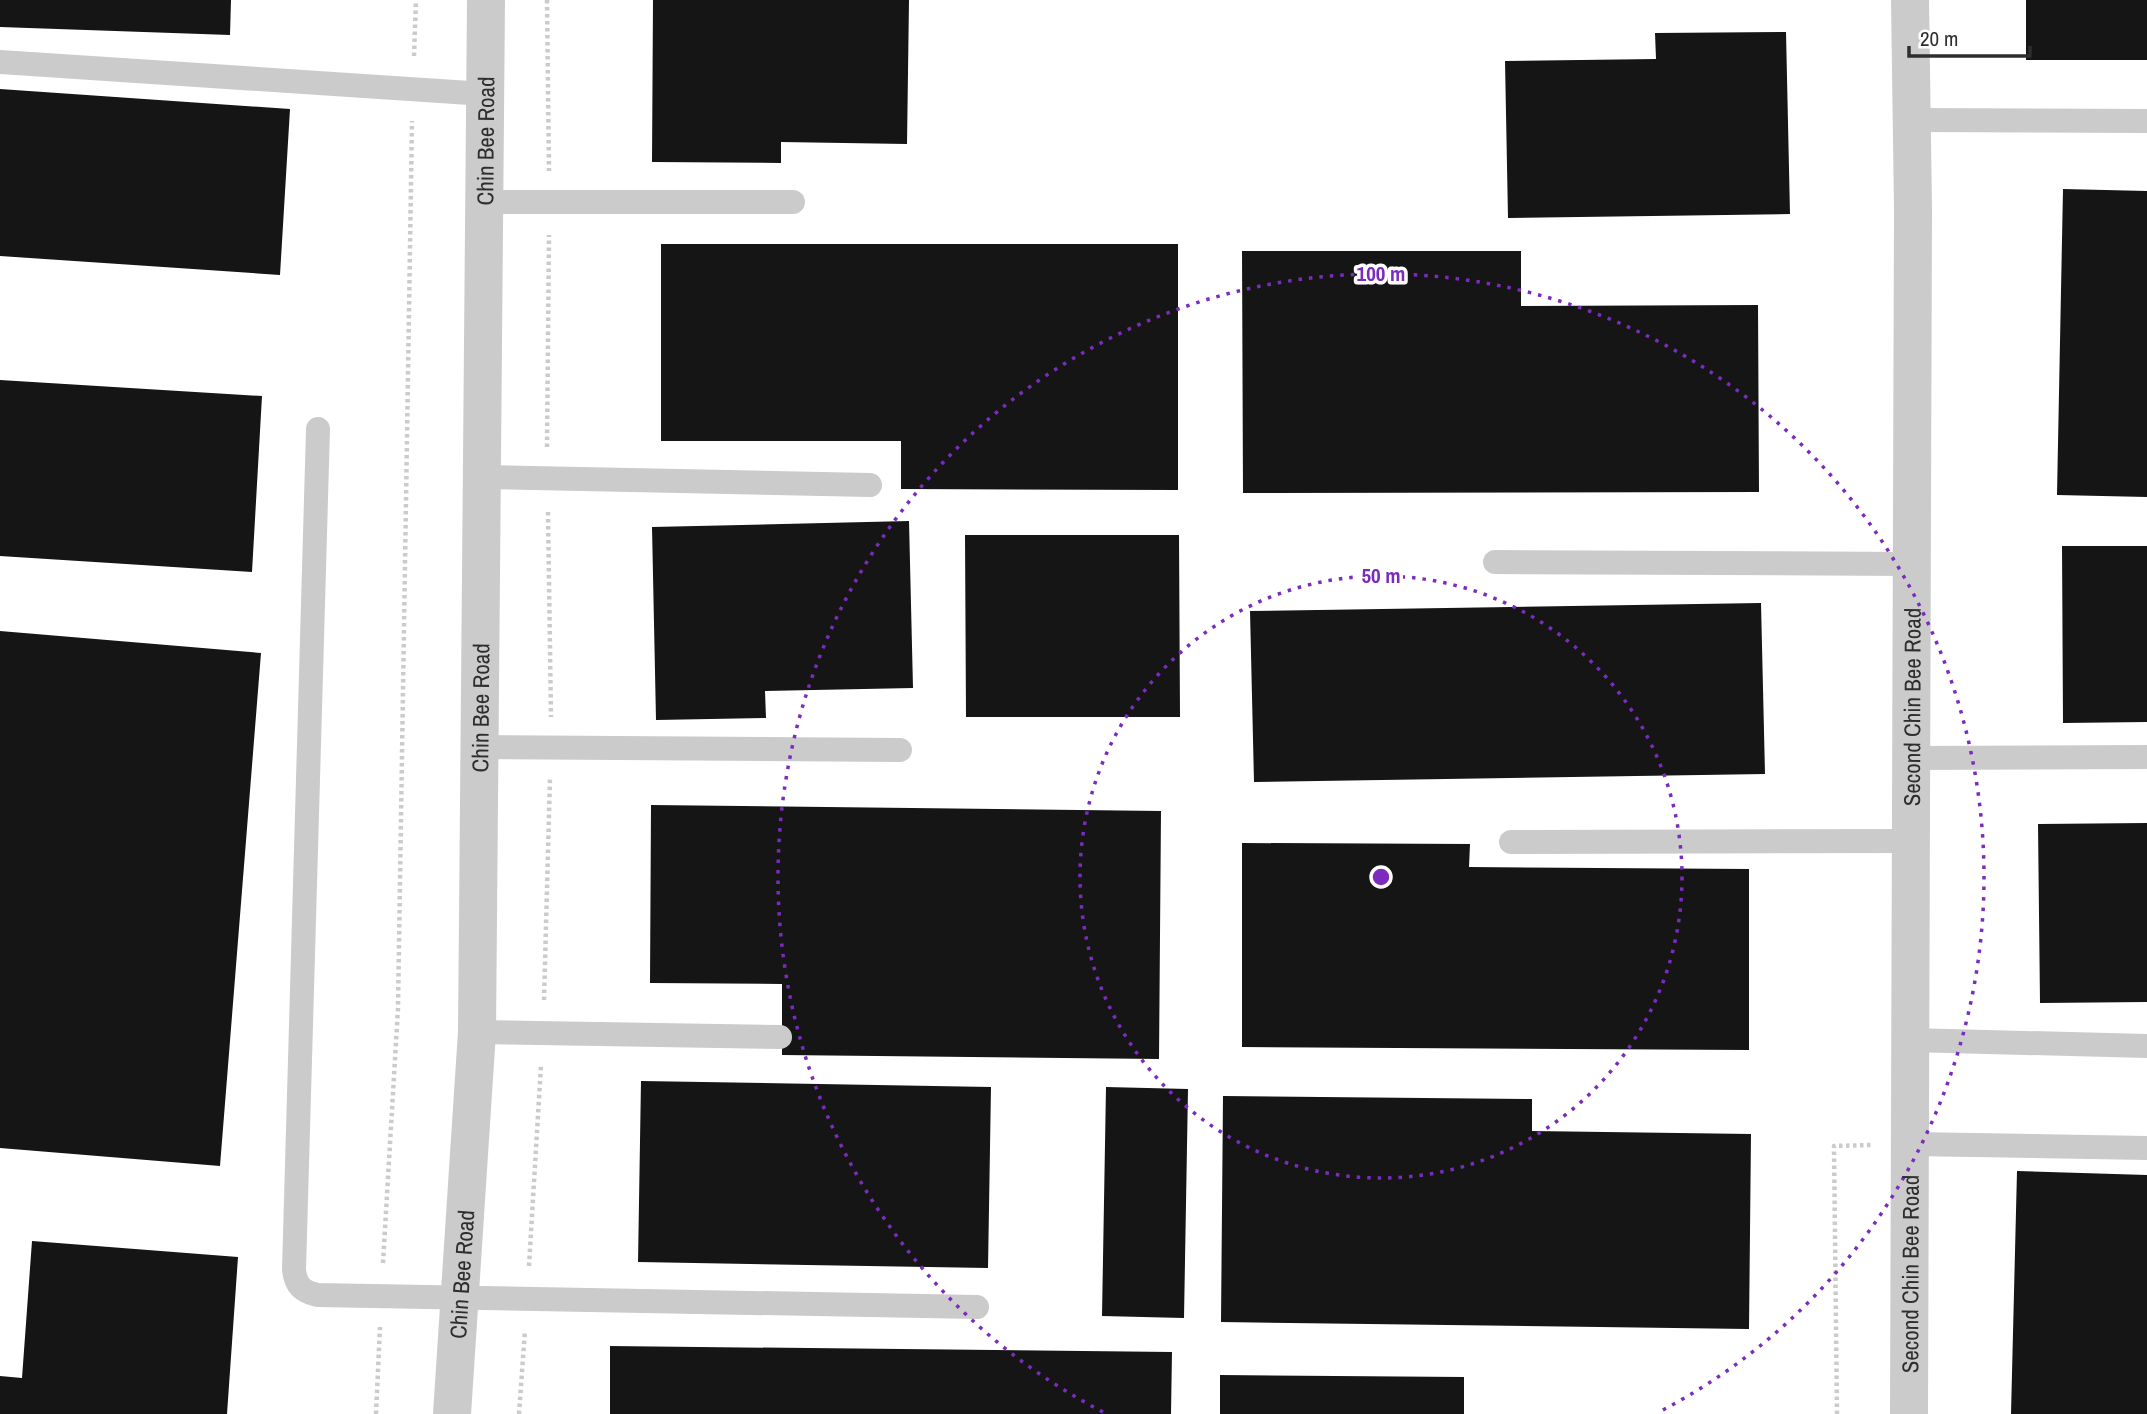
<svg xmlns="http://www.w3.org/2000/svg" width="2147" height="1414" font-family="'Archivo Narrow',sans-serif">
	<rect width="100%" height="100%" fill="#fff"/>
	<path fill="#151515" d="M0 0H231L230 35 0 27Z
		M653 0H909L907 144 781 142V163L652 162Z
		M2026 0H2147V60H2026Z
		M1786 32 1790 214 1508 218 1505 61 1656 59 1655 33Z
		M0 89 290 109 280 275 0 256Z
		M2063 189 2147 191V497L2057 495Z
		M661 244H1178V490L901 489V441H661Z
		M1242 251H1521V306L1758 305 1759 492 1243 493Z
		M0 380 262 396 252 572 0 556Z
		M909 521 913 688 765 691 766 718 656 720 652 527Z
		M965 535H1179L1180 717H966Z
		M2062 546H2147V722L2063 723Z
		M1761 603 1765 774 1254 782 1250 611Z
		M0 631 261 653 220 1166 0 1148Z
		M651 805 1161 811 1159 1059 782 1055V984L650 983Z
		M2147 823V1002L2040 1003 2038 824Z
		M1242 843 1470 844 1469 867 1749 869V1050L1242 1047Z
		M641 1081 991 1087 988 1268 638 1262Z
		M1106 1087 1188 1089 1184 1318 1102 1316Z
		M1223 1096 1532 1099V1131L1751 1134 1749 1329 1221 1322Z
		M2017 1171 2147 1175V1414H2011Z
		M32 1241 238 1257 227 1414H0V1376L22 1378Z
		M610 1346 1172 1352 1171 1414H610Z
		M1220 1375 1464 1377V1414H1220Z"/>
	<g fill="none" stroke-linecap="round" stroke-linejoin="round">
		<path stroke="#cbcbcb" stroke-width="4.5" stroke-dasharray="3.5 3.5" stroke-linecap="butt" d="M547 0 549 171
			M414 56 416 0
			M547 447 549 235
			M548 512 551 717
			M544 1000 550 778
			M383 1263 398 1008 412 121
			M529 1266 541 1065
			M376 1414 380 1327
			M519 1414 525 1330
			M1837 1414 1834 1146 1871 1145"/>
		<path stroke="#cbcbcb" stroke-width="24" d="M0 62 485 94
			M1913 120 2147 121
			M484 202H793
			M318 429 294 1270C296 1286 302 1291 317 1295L977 1307
			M482 477 870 485
			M1495 562 1911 564
			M479 747 900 750
			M1911 758 2147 757
			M1511 842 1911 841
			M477 1032 780 1037
			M1910 1040 2147 1046
			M1910 1144 2147 1148"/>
		<g stroke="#cbcbcb" stroke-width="38">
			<path id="s1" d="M452 1414 477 1032 486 0"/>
			<path id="s2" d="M1909 1414 1913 209 1910 0"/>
		</g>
	</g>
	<g fill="none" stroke="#7b2cbf" stroke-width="3.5" stroke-dasharray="3.5 7">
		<circle cx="1381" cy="877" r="301"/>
		<path d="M1103 1412A603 603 0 1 1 1659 1412"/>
	</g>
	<g text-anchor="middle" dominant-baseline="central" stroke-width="7" stroke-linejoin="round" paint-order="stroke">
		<g font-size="23" fill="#2e2e2e" stroke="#fff">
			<text stroke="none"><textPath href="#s1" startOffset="1274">Chin Bee Road</textPath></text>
			<text stroke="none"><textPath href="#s1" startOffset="707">Chin Bee Road</textPath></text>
			<text stroke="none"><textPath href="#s2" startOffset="707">Second Chin Bee Road</textPath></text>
			<text stroke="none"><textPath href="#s1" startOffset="140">Chin Bee Road</textPath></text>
			<text stroke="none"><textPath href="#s2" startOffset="140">Second Chin Bee Road</textPath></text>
		</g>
	</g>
	<circle cx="1381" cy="877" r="10" fill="#7b2cbf" stroke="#fff" stroke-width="3.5"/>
	<g font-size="21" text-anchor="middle" font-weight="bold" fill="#7b2cbf" stroke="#fff" stroke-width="7" stroke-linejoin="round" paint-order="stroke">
		<text x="1381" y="281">100 m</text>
		<text x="1381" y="583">50 m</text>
	</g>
	<path d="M1909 46v10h121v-10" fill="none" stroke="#2e2e2e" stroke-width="3.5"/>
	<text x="1920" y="46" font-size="21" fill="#2e2e2e" stroke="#ffffff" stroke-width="5" paint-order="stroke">20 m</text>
</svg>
